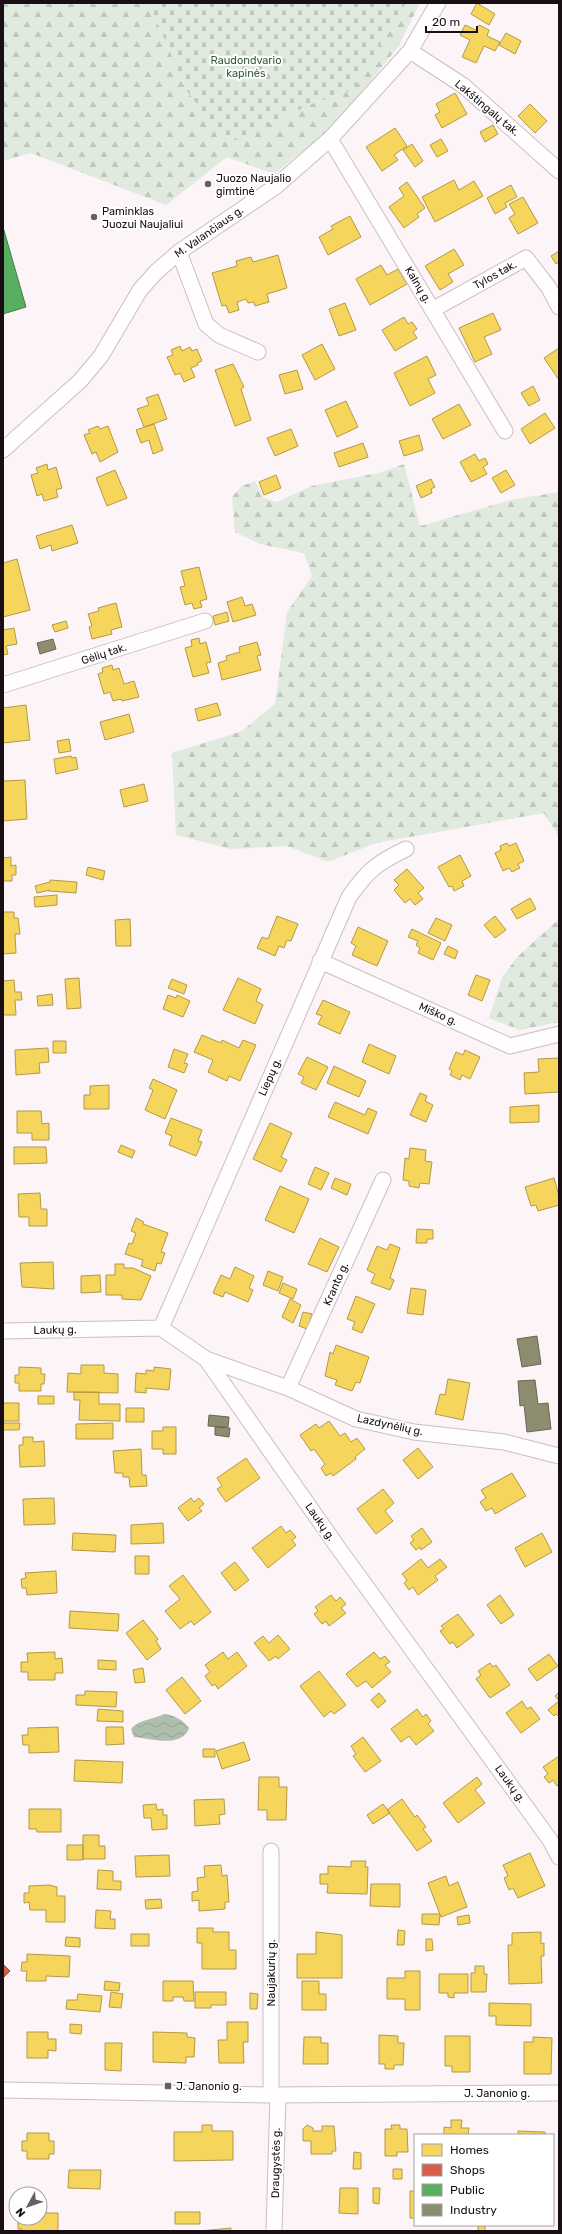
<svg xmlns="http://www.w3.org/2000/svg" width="562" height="2234" font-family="Rubik,sans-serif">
	<defs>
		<pattern id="forest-firs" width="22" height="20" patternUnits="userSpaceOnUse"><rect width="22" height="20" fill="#e0eade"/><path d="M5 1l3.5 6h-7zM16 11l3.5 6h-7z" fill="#c0c8be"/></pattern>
		<pattern id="cemetery-stones" width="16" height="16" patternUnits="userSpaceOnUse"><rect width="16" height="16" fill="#e0eade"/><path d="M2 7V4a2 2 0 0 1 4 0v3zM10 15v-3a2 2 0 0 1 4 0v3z" fill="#c0c8be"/></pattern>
		<pattern id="water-waves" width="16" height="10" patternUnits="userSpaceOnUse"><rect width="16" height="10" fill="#aec0ad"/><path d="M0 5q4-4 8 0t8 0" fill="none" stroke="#95a494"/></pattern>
	</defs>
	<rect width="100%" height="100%" fill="#fcf4f7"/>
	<path fill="url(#forest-firs)" d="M3 3H149L187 91 311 104 352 90 406 3H420L398 47 334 126 274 174 227 157 166 205 31 153 3 161Z
		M404 464 420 526 511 500 559 492V837L544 813 376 843 328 862 287 846 231 849 176 835 172 753 242 731 275 704 287 612 312 576 304 553 260 544 235 532 232 497 242 486 255 481 264 498 276 502 312 486 383 472Z
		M559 919V1022L520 1030 489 1018 502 978 517 957Z"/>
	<path fill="url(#cemetery-stones)" d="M149 3H406L352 90 311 104 227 144 187 91Z"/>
	<path fill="url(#water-waves)" d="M164 1714C174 1715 183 1720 189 1728 182 1749 148 1738 134 1737L131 1729C139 1719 153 1720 164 1714Z"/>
	<path fill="#f6d55c" stroke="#b49946" d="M477 3 495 14 489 25 471 14Z
		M465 25 476 30 479 25 489 30 487 36 500 42 495 51 484 46 476 63 462 57 470 40 460 35Z
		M506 33 521 41 515 54 499 45Z
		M455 93 467 114 442 128 435 115 440 112 436 104Z
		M530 104 547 121 535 133 518 116Z
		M493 125 498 134 485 142 480 132Z
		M395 128 407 146 394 155 398 160 382 171 366 147Z
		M441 139 448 151 437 157 430 145Z
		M412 144 423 161 415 167 403 150Z
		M454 180 459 190 474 181 483 196 435 222 422 197Z
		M407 182 425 208 417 214 419 217 404 228 389 207 404 196 399 188Z
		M511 185 517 197 505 203 507 207 495 214 487 198Z
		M523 197 538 223 518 234 509 218 515 214 509 204Z
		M350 216 361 237 328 255 319 237 333 229 331 226Z
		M454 249 464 265 448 274 453 282 440 290 425 266Z
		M559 251V262L556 264 551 256Z
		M278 255 287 288 267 294 269 302 255 306 254 302 248 303 246 299 237 302 239 310 229 313 226 305 222 306 212 273 237 266 236 261 251 257 253 262Z
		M381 265 387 275 398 269 407 284 370 305 356 279Z
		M345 303 356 330 339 336 329 309Z
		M493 313 501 330 484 337 492 354 475 362 459 328Z
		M404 317 408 324 412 322 417 329 413 332 417 338 395 351 382 330Z
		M322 344 335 369 315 380 302 355Z
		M180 346 182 351 190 347 192 351 197 349 202 361 197 363 198 365 191 368 195 377 184 382 180 373 175 375 167 357 173 355 171 350Z
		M559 348V380L544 358Z
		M427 356 436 375 428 379 435 393 410 406 394 373Z
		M233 364 244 387 241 389 251 420 235 426 215 370Z
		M297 370 303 389 285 394 279 375Z
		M533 386 540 400 529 406 521 393Z
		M158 394 167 419 144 427 137 409 149 405 146 398Z
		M346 401 358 427 337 437 325 410Z
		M459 404 471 425 443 439 432 419Z
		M545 413 555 428 530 444 521 429Z
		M154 424 163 450 153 454 149 440 141 443 136 430Z
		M98 426 100 429 108 426 118 452 100 462 96 452 92 454 84 435 90 433 88 430Z
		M291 429 298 446 275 456 267 438Z
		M419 435 423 450 404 456 399 441Z
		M363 443 368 457 339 467 334 453Z
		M475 454 479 461 485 458 488 464 483 467 487 474 471 482 460 462Z
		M47 464 48 470 56 467 62 488 56 490 58 497 44 501 42 494 37 496 31 475 38 473 36 468Z
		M115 470 127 498 107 506 96 478Z
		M506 470 515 485 501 493 492 478Z
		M276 475 281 488 264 495 259 482Z
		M431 479 435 487 431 489 432 493 421 498 416 486Z
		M72 525 78 543 52 551 51 545 40 549 36 536Z
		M17 559 30 610 3 617V563Z
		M199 567 207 599 200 601 202 607 194 609 192 603 185 605 180 587 185 586 181 571Z
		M242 597 245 606 252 604 256 615 233 622 227 602Z
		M116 603 122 627 111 630 112 634 92 639 89 627 92 626 88 614 99 611 98 608Z
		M227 612 229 621 215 625 213 616Z
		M66 621 68 628 55 632 52 625Z
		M14 628 17 644 6 646 8 654 3 655V630Z
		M199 638 200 644 206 642 211 662 206 663 209 673 193 677 185 648 192 646 191 640Z
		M257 642 261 655 257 656 261 670 222 680 218 663 227 660 226 656 240 652 239 647Z
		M112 665 113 670 119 668 124 684 134 681 139 697 122 701 121 699 113 701 110 692 104 694 98 674 103 672 102 668Z
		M217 703 221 715 198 721 195 709Z
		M26 705 30 740 3 743V708Z
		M129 714 134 732 105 740 100 722Z
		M69 739 71 751 59 753 57 741Z
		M71 756 72 758 76 757 78 769 56 774 54 759Z
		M25 780 27 819 3 821V781Z
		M144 784 148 801 124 807 120 790Z
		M507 843 509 846 516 843 524 861 518 864 520 868 512 872 509 868 503 871 495 853 501 850 500 846Z
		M460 855 471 876 462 881 464 886 454 891 452 886 449 887 438 867Z
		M11 857V866L16 865V875H12V881H3V858Z
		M88 867 105 871 103 880 86 875Z
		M407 869 424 888 418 893 423 899 415 905 410 899 405 903 394 890 399 885 394 880Z
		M50 880 77 882 76 893 49 891 50 890 37 893 35 886 50 882Z
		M57 895V905L35 907 34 897Z
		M530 898 536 909 517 919 511 909Z
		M3 912H14V918H18L20 934H15L16 953 3 954Z
		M277 916 298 924 291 941 287 940 284 948 279 946 275 956 257 948 262 937 268 939Z
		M495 916 506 930 495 938 484 925Z
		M436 918 452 925 445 941 428 933Z
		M130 919 131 946H116L115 920Z
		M358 927 388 941 377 966 352 955 356 946 351 943Z
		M412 929 441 943 433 960 418 953 420 948 416 945 418 941 408 937Z
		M448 946 458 951 455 959 444 954Z
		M476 975 490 980 482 1001 468 995Z
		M79 978 81 1008 67 1009 65 979Z
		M238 978 261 989 256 1001 263 1005 255 1024 223 1010Z
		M172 979 187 985 184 994 168 988Z
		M14 980 15 992H21L22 1000H15L16 1015H3V981Z
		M52 994 53 1005 38 1006 37 996Z
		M168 995 176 998 177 995 190 1001 183 1017 163 1009Z
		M323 1000 350 1012 340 1034 318 1024 322 1016 316 1014Z
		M202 1035 221 1043 222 1040 239 1048 243 1040 256 1045 240 1081 229 1076 227 1081 208 1072 213 1060 194 1052Z
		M53 1041H66V1053H53Z
		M369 1044 396 1056 389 1074 362 1062Z
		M48 1048 49 1062 39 1063 40 1073 16 1075 15 1050Z
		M174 1049 188 1054 184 1063 188 1064 184 1073 168 1067Z
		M465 1050 480 1057 470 1079 462 1075 460 1080 450 1075 452 1071 449 1069 456 1052 463 1055Z
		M307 1057 328 1067 316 1090 301 1083 304 1077 298 1074Z
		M559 1058V1092L525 1094 524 1073 539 1072 538 1059Z
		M334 1066 366 1081 359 1097 327 1083Z
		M153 1079 177 1090 165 1119 145 1110 153 1090 149 1088Z
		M109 1085V1109H84V1095H90V1086Z
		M420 1093 427 1096 425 1101 433 1105 426 1122 410 1115Z
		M335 1102 365 1115 368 1108 377 1112 368 1134 328 1117Z
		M539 1105V1122L510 1123V1107Z
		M17 1111H41L42 1124 49 1123V1140H32V1133H17Z
		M171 1118 202 1130 198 1141 202 1142 196 1156 169 1145 172 1136 165 1133Z
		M270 1123 292 1133 281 1157 287 1160 281 1172 253 1159Z
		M121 1145 135 1151 132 1158 118 1152Z
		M14 1147H46L47 1163 14 1164Z
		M410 1148 426 1150 425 1161 432 1162 429 1184 420 1183 419 1188 409 1186V1181L403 1180 405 1158 409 1159Z
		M315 1167 329 1173 321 1190 308 1184Z
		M335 1178 351 1184 347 1195 331 1188Z
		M554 1178 559 1196V1205L538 1211 536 1205 531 1206 525 1187Z
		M280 1186 309 1199 294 1233 265 1220Z
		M40 1193 41 1209H47V1226H29V1217H19L18 1194Z
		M136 1218 144 1222 143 1224 168 1233 161 1252 165 1253 161 1264 157 1263 155 1271 141 1266 143 1260 125 1254 129 1243 132 1244 136 1233 131 1231Z
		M417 1229 433 1230V1239H427V1243H416Z
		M320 1238 339 1247 327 1272 308 1264Z
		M390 1244 400 1248 390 1278 394 1280 390 1290 371 1283 375 1274 367 1270 377 1246 387 1250Z
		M53 1262 54 1289 22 1287 20 1263Z
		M115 1264H124V1268H133L151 1276 141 1300 122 1299V1295H106V1275H115Z
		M235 1267 254 1276 249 1288 253 1290 248 1302 225 1292 223 1297 213 1293 221 1275 230 1279Z
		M268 1271 283 1277 278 1291 263 1285Z
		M100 1275 101 1292 81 1293V1276Z
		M283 1283 297 1289 293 1299 279 1293Z
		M411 1288 426 1290 423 1315 407 1313Z
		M356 1296 375 1304 362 1333 352 1329 355 1322 347 1319Z
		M290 1299 301 1305 293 1323 282 1317Z
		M303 1312 312 1314 307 1329 299 1326Z
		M336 1345 369 1357 360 1383 356 1382 352 1391 335 1385 337 1380 325 1376 330 1352 333 1354Z
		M81 1365H104V1373L118 1374V1393L67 1392 68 1373 81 1374Z
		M19 1367 41 1368V1374H45L44 1384H41V1391H19V1383H15V1375H19Z
		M154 1367 171 1369 169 1390 146 1388V1393L135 1392 136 1373 146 1374V1370L154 1371Z
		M448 1379 470 1383 463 1420 435 1414 440 1394 445 1395Z
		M74 1392H99V1404H120V1421L79 1420 80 1400H74Z
		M38 1396H54V1404H38Z
		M3 1403H19V1421H3Z
		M126 1408H144V1422H126Z
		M329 1421 340 1436 345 1433 351 1442 357 1438 365 1449 355 1457 356 1459 333 1476 331 1473 326 1476 321 1468 325 1464 314 1449 311 1451 300 1435 316 1424 319 1428Z
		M3 1423H20L19 1430H3Z
		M113 1423V1439H76V1424Z
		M163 1427H176V1454H163V1449H152V1431H163Z
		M23 1437H33V1442L44 1441 45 1466 20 1467 19 1445H23Z
		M418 1448 433 1467 418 1479 403 1460Z
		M141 1449 142 1475H146L147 1486 130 1487 129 1477H123V1473H115L113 1451Z
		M246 1458 260 1478 226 1502 217 1489 222 1486 217 1478Z
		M512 1473 526 1496 495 1514 492 1508 486 1511 480 1502 486 1498 481 1490Z
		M383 1489 394 1503 385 1511 393 1521 376 1534 357 1509Z
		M54 1498 55 1524 24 1525 23 1499Z
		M191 1498 194 1502 199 1498 204 1504 199 1508 202 1511 188 1521 178 1508Z
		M163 1523 164 1543 131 1544V1525Z
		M281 1526 286 1533 290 1530 296 1537 292 1540 296 1545 268 1568 252 1548Z
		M422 1528 432 1542 421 1550 420 1547 416 1550 410 1543 414 1540 411 1536Z
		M73 1533 116 1535 115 1552 72 1550Z
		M542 1533 552 1552 525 1567 515 1548Z
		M135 1556H149V1574H135Z
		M421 1559 428 1568 440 1559 447 1567 435 1576 438 1580 418 1595 413 1587 409 1590 404 1583 407 1580 402 1574Z
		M235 1562 249 1580 235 1591 221 1573Z
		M56 1571 57 1593 27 1595 26 1588H22L21 1579 26 1578 25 1573Z
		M183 1575 211 1612 194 1625 191 1621 180 1629 165 1611 180 1599 169 1586Z
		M331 1595 336 1601 340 1597 346 1604 341 1608 346 1613 329 1626 326 1621 322 1624 314 1614 318 1611 315 1607Z
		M500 1595 514 1615 501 1624 487 1605Z
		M70 1611 119 1614 118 1631 69 1628Z
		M458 1614 474 1635 457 1648 453 1642 450 1644 440 1631 444 1629 441 1626Z
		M143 1620 158 1639 156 1641 161 1649 147 1660 126 1633Z
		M278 1635 290 1649 278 1659 276 1656 269 1661 254 1643 263 1636 269 1643Z
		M55 1652V1659L62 1658 63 1673H55V1680H28V1672H21V1662H28L27 1653Z
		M223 1652 228 1659 237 1652 247 1666 218 1689 215 1684 212 1686 205 1676 210 1672 205 1665Z
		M374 1652 380 1659 385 1656 390 1662 385 1665 391 1672 372 1688 366 1681 357 1687 346 1674Z
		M549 1654 558 1666 537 1681 528 1669Z
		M98 1660 116 1661V1670L98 1669Z
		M490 1663 493 1667 496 1665 510 1685 490 1698 476 1679 481 1675 478 1671Z
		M143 1668 145 1682 135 1683 133 1670Z
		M319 1671 346 1705 334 1714 331 1711 324 1717 300 1686Z
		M182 1677 201 1701 185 1714 166 1690Z
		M85 1691 117 1692 116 1707 76 1705V1695H85Z
		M559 1692V1717L556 1714 554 1716 548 1710 559 1701 555 1696Z
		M379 1693 386 1701 378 1708 371 1700Z
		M522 1701 527 1709 531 1707 540 1719 521 1733 506 1713Z
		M98 1709 123 1711V1722L97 1721Z
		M417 1709 423 1717 426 1714 431 1721 428 1724 434 1731 416 1745 409 1736 401 1742 391 1729Z
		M58 1727 59 1752 29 1753V1745H23L22 1735H28V1728Z
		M106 1727H123L124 1744 106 1745Z
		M363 1737 381 1761 365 1772 353 1756 356 1754 351 1746Z
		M244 1742 250 1760 222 1769 216 1751Z
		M203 1749H215V1757H203Z
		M559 1756V1784L557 1786 553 1780 549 1783 544 1777 548 1774 543 1767Z
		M75 1760 123 1762 122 1783 74 1781Z
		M259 1777H279V1787H287L286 1820H267V1810H258Z
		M477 1777 482 1784 475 1790 485 1803 458 1823 443 1803Z
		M224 1799 225 1814 219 1815 220 1824 195 1826 194 1800Z
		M402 1799 415 1817 417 1815 426 1827 423 1829 432 1841 417 1851 387 1810Z
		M156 1804 157 1810 163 1809V1815H167V1829L152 1830 151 1818H144L143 1805Z
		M383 1804 390 1813 373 1824 367 1815Z
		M29 1809H61V1832H37L36 1829H29Z
		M83 1835H99V1846H105V1859H83Z
		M67 1845H83V1860H67Z
		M530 1853 545 1886 518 1898 513 1888 509 1890 504 1878 508 1876 503 1865Z
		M169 1855 170 1876 136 1877 135 1856Z
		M351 1861H366L365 1867H368L367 1894 327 1893 328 1884H320V1874H328V1866L351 1867Z
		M221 1865 222 1876 227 1875 229 1902H225V1909L199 1911V1900L192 1901V1892L198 1891 197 1878 205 1877 204 1866Z
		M98 1870 113 1871V1881H121V1890L97 1889Z
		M446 1876 449 1886 458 1882 467 1907 441 1917 428 1883Z
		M371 1884H400V1907L370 1906Z
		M49 1885 57 1887V1896H65V1922H46V1910H30L29 1902 24 1903V1893H29V1886Z
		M161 1899 162 1908 146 1909 145 1900Z
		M96 1910 111 1911 110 1919H115V1929L95 1928Z
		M422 1914H440L439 1925 422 1924Z
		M469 1915 470 1923 458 1925 457 1917Z
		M197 1928H213V1932H229V1950H236V1969H202V1943H197Z
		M398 1930 405 1931 404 1945H397Z
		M316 1932 342 1935V1978H297V1954H316Z
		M541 1932V1944L544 1943V1956H541L542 1983 509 1984 508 1945H512V1933Z
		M131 1934H149V1946H131Z
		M66 1937 80 1938V1947L65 1946Z
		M426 1939H432L433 1950 426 1951Z
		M27 1954 70 1956 69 1977 46 1976V1981H26L27 1971H21L22 1962H27Z
		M475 1966H484V1974H487L486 1992H471V1973H475Z
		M405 1971H420V2010H405V1999H387V1978H405Z
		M439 1974H468V1993H454V1998L448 1997V1993H439Z
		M105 1981 120 1983 119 1991 104 1990Z
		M163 1981H193L194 2001H184L183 1997H173V2001H163Z
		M302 1981H319V1994H326V2010H302Z
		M111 1992 123 1994 121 2008 109 2007Z
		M195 1992H226V2005H211V2008H195Z
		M250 1993 258 1994 257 2009H250Z
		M78 1994 102 1996 100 2012 66 2009 67 2000H77Z
		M489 2003 531 2004V2026L496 2025V2016H489Z
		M227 2022H248V2042H243L244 2063H219L218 2040H227Z
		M70 2024 82 2025 81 2034 70 2033Z
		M27 2032H48V2039H56V2051L48 2050V2058H27Z
		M153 2032 187 2033V2037L195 2038 194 2057H186V2063L153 2062Z
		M379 2035 398 2036V2043H404L403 2065H394V2069H385V2064H379Z
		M445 2036H470V2072H452V2066H445Z
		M304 2037H321V2043H328V2064H303Z
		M533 2037 552 2038 551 2074H524V2042H533Z
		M105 2043H122L121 2071 105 2070Z
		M451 2120H462L461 2128H469L468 2135H444V2127L451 2128Z
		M202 2125H212V2131H233V2160L174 2161V2132H202Z
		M307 2125 313 2128V2131H322V2126H334L336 2151H332V2154H311V2141H303V2129Z
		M391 2125H400V2129H407L408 2152H397V2156H385V2129H392Z
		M518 2131 545 2132V2135H518Z
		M27 2133H49V2141H54V2154H49V2159H27V2151H22V2141H27Z
		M354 2152 361 2153V2169H353Z
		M393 2169H402V2179H393Z
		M69 2170H101L100 2189 68 2188Z
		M340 2188H358V2214L339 2213Z
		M373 2188H380L379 2204 373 2203Z
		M410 2191H415V2218H410Z
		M175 2212H200V2224H175Z
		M40 2213H58V2231H22V2229H18V2219L40 2218Z
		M478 2225H485V2231H478Z
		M231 2228V2231H200Z"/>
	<path fill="#d6604d" stroke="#9d473c" d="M3 1964 10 1971 4 1977H3Z"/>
	<path fill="#5aae61" stroke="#467e4a" d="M3 227 26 307 3 314Z"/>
	<path fill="#8c8c6e" stroke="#6a6653" d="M53 639 56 649 40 654 37 643Z
		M537 1336 541 1364 522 1367 517 1339Z
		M535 1380 538 1404 548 1403 551 1429 527 1432 524 1405 520 1406 518 1381Z
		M209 1415 229 1417 228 1427 208 1426Z
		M215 1427 230 1428 229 1437 215 1435Z"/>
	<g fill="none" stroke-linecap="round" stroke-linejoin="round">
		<g stroke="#c8bfc3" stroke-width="17">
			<path id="minor" d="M410 51 464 86 559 171
				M330 139 505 431
				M179 252 206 324 219 335 258 352
				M432 310 526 258 549 288 559 307
				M3 450 80 381 101 356 140 290 156 272 179 252 275 187 330 139 410 51 438 3
				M3 685 205 621
				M320 961 510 1046 559 1034
				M161 1328 349 897C368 870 377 863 406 849
				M3 1331 161 1328 206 1359 339 1549 550 1840 559 1857
				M206 1359 288 1388 356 1419 414 1432 504 1442 559 1456
				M288 1388 383 1180
				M271 1851V2095
				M3 2090 271 2095 559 2093
				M274 2231 278 2095"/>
		</g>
		<use href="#minor" stroke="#fffdfe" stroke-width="15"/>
	</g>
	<g fill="#685e63" stroke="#fff" stroke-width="1.5">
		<circle cx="208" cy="184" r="4"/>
		<circle cx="94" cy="217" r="4"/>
		<rect x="164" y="2082" width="8" height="8" rx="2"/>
	</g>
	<g text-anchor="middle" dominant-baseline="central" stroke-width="4" stroke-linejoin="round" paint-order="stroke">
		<g font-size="11" fill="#365f37" stroke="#fff">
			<text x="246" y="60">Raudondvario<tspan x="246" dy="13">kapinės</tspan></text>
		</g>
		<g font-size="11" fill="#190e14" stroke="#fff">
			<text transform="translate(487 108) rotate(40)">Lakštingalų tak.</text>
			<text transform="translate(209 232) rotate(-35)">M. Valančiaus g.</text>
			<text transform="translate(495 275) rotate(-29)">Tylos tak.</text>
			<text transform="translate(418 285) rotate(59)">Kalnų g.</text>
			<text transform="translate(104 654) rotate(-18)">Gėlių tak.</text>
			<text transform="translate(438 1014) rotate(24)">Miško g.</text>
			<text transform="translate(270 1077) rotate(-66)">Liepų g.</text>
			<text transform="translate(336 1284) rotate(-66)">Kranto g.</text>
			<text transform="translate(55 1330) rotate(-1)">Laukų g.</text>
			<text transform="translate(390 1425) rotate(12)">Lazdynėlių g.</text>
			<text transform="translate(320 1522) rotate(55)">Laukų g.</text>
			<text transform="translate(510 1784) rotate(54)">Laukų g.</text>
			<text transform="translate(271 1973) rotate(-90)">Naujakurių g.</text>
			<text x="497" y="2093">J. Janonio g.</text>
			<text transform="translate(276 2163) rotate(-89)">Draugystės g.</text>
		</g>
		<g font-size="11" fill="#190e14" stroke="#fff" text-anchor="start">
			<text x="216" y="178">Juozo Naujalio<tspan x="216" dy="13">gimtinė</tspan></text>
			<text x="102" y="211">Paminklas<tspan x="102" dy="13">Juozui Naujaliui</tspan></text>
			<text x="176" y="2086">J. Janonio g.</text>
		</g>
	</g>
	<rect width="562" height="2234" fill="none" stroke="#190e14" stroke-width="8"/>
	<rect x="414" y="2134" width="140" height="92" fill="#ffffff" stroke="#a39fa1"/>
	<rect x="422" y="2144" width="20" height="12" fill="#f6d55c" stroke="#a39fa1"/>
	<text x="450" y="2154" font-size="12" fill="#190e14">Homes</text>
	<rect x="422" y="2164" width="20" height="12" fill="#d6604d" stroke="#a39fa1"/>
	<text x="450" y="2174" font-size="12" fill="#190e14">Shops</text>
	<rect x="422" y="2184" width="20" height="12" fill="#5aae61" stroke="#a39fa1"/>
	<text x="450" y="2194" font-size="12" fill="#190e14">Public</text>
	<rect x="422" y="2204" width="20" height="12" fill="#8c8c6e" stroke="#a39fa1"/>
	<text x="450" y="2214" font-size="12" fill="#190e14">Industry</text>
	<g transform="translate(28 2206) rotate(230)"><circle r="19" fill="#ffffff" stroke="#a39fa1"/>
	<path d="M0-3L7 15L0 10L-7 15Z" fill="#685e63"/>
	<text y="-6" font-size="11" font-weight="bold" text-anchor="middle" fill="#190e14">N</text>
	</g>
	<path d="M426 26v6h51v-6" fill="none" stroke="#190e14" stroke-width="2"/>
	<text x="432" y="26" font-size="12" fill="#190e14" stroke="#ffffff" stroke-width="3" paint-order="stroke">20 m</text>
</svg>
